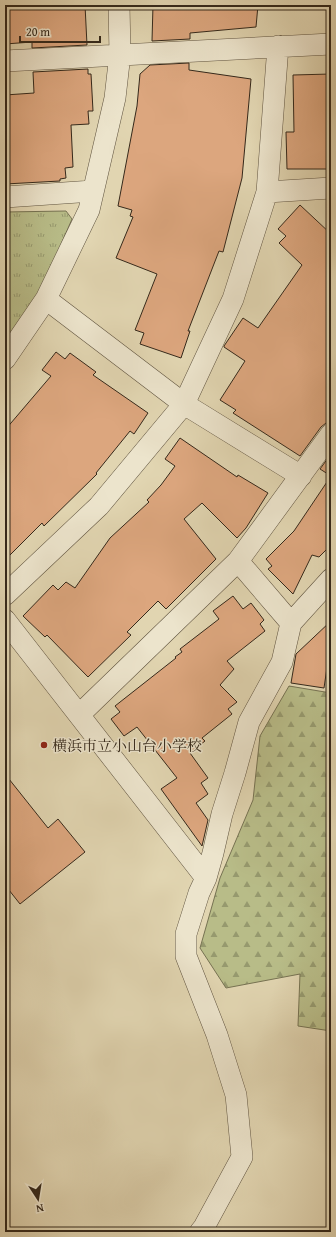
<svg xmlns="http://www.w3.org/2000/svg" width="336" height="1237" font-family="'Gentium Book Plus','Noto Serif JP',serif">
	<defs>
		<pattern id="grass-tufts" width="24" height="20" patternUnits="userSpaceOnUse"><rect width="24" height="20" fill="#b8bc88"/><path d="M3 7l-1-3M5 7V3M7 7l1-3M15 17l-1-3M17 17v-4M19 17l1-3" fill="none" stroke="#96996e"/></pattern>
		<pattern id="forest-firs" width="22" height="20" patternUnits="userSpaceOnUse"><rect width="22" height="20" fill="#b8bc88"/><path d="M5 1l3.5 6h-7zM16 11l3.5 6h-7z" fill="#96996e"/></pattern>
	</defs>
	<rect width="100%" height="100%" fill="#e1d5b1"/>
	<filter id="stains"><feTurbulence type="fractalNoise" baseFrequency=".005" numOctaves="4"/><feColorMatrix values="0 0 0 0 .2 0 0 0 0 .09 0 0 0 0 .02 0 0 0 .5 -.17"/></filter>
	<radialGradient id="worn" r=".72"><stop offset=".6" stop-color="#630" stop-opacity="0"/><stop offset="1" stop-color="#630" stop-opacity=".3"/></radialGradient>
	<path fill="url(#grass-tufts)" stroke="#767252" d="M66 211 72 219 40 293 5 345V212Z"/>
	<path fill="url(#forest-firs)" stroke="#767252" d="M289 686 331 693V1031L298 1026 300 974 226 988 200 948 220 878 253 800 260 736Z"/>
	<path fill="#dca67e" stroke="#35291b" d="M5 5H85L87 45 32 48V42L5 44Z
		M153 5H258L256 27 190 33V39L152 41Z
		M189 63V70L251 79 242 178 223 252 219 251 188 331H190L181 358 140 344 144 333 135 330 157 274 116 258 133 217 130 216 132 210 118 206 137 106 140 74 150 65Z
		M88 69V74H91L93 111H88L89 124 71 125 73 167 65 168 66 178 60 179V181L5 184V95L34 93 33 72Z
		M331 74V169H287L286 132H294L293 75Z
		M300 205 331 234V422L326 423 321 427 300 456 233 413 236 410 220 400 245 361 224 347V346L243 318 258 328 302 265 279 243 286 236 278 229Z
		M56 352 65 359 70 353 96 372 93 375 148 413 134 434 130 431 96 473 97 474 44 526 42 523 5 560V430L51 376 42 370Z
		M180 438 237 477 238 475 268 493 246 528 237 538 202 503 184 519 216 559 166 609 158 601 127 632 131 635 88 677 47 635 45 637 23 616 53 585 58 590 66 582 75 588 110 538 149 502 147 500 161 485 175 466 165 459Z
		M331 454V476L320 469Z
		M331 476V545L319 557 312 555 293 594 268 569 272 566 266 559 294 531Z
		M233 596 243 609 251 603 264 620 260 624 265 631 227 661 234 669 220 685 237 702 228 709 232 714 202 738 205 741 190 753 208 778 201 783 208 794 196 803 208 820 202 846 161 789 177 778 137 727 124 736 111 719 120 712 115 706 176 658 175 657 182 652 180 649 219 619 213 611Z
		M331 621V640L324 688 291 683 296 654Z
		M5 774 48 828 58 819 85 852 20 904 5 885Z"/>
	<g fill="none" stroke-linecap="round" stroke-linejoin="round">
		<g stroke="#605440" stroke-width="22">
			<path id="minor" d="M5 61 331 44
				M267 192 331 188
				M5 197 93 191
				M46 299 184 404 301 476
				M5 359 46 299 89 210 115 98 120 54 119 5
				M238 561 291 623
				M5 595 99 506 184 404 233 299 267 192 278 46
				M5 620 206 878
				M79 715 238 561 331 434
				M200 1232 204 1227 242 1157 236 1095 217 1035 186 956V934L199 893 206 878 213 853 222 814 235 773 249 722 282 662 291 623 331 579"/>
		</g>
		<use href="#minor" stroke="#ece4cc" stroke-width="21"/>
	</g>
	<circle fill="#8f2418" stroke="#ece4cc" stroke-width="1.5" cx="44" cy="745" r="4"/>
	<g text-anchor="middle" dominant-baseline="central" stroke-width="3" stroke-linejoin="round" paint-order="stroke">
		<g font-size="15" fill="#35291b" stroke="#ece4cc" text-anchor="start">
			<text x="52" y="745">横浜市立小山台小学校</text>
		</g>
	</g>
	<rect width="336" height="1237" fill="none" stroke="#e1d5b1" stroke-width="20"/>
	<rect x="6" y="6" width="324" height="1225" fill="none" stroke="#35291b" stroke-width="2"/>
	<rect x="10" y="10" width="316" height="1217" fill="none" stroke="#35291b"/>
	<g transform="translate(38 1199) rotate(168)" stroke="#ece4cc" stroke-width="3" paint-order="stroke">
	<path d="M0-3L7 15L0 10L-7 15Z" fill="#35291b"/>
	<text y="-6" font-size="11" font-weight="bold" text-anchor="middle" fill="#35291b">N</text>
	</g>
	<path d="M20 36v6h80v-6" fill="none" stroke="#35291b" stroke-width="2"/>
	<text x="26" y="36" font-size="12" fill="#35291b" stroke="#ece4cc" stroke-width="3" paint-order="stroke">20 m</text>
	<rect width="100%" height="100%" filter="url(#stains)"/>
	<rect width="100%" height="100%" fill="url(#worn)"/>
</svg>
